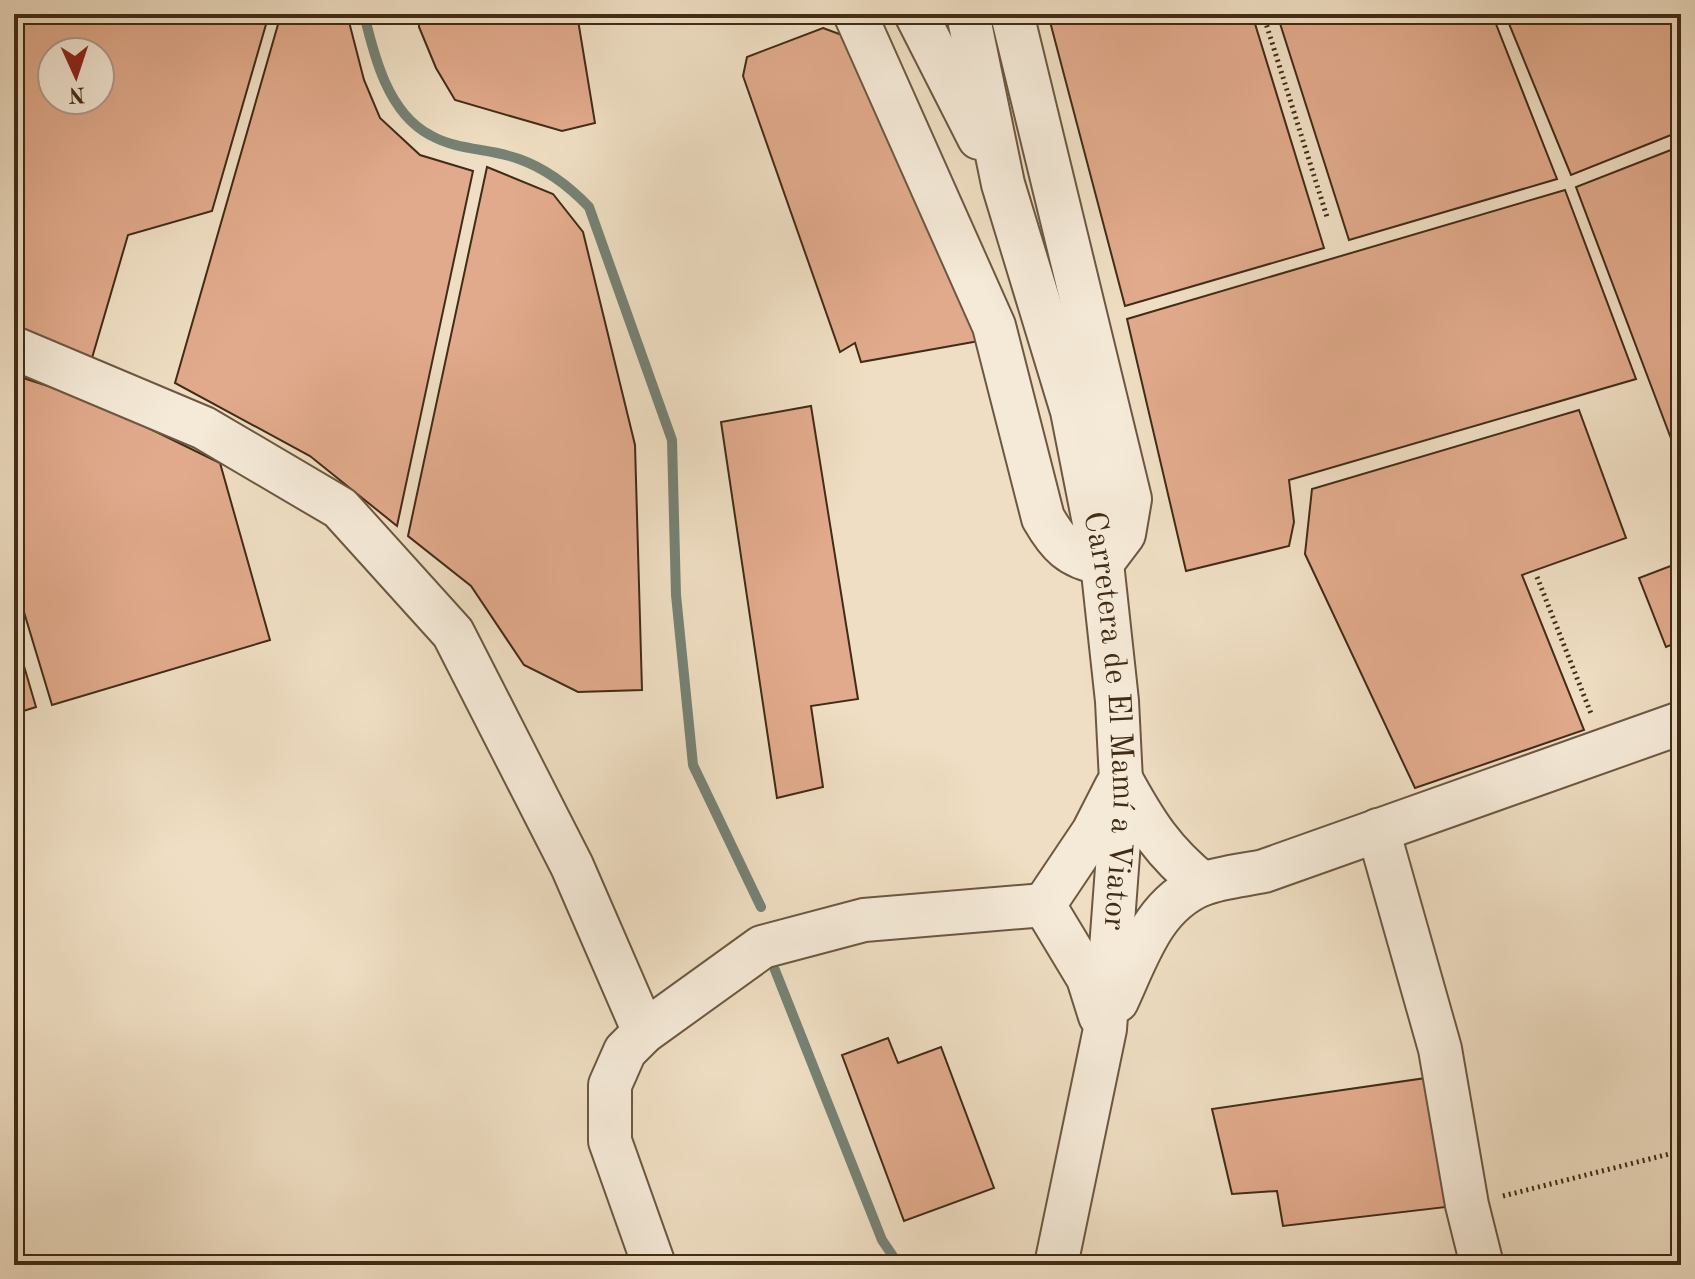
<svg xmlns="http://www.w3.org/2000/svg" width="1695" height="1279" font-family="'Old Standard TT',serif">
	<rect width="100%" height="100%" fill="#efdec3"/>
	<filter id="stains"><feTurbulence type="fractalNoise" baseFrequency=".0025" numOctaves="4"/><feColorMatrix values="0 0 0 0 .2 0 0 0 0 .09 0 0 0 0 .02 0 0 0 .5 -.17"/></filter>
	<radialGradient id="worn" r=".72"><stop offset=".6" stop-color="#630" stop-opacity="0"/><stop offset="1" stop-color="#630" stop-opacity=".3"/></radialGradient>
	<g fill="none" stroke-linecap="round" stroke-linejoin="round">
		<path stroke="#768274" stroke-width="10" d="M364 14C374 56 388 113 430 135 458 151 490 148 519 159 547 169 568 185 589 207L672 440 676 595 693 765 761 907
			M775 970 882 1240 899 1265"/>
	</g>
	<path fill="#e1aa8c" stroke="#412c16" stroke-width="2" fill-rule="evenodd" d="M14 14H269L212 211 128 235 92 358 14 332ZM52 52H100V100H52Z
		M281 14H347L364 80 380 118 420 155 473 171 397 526 310 456 175 383Z
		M419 14H577L595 123 562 131 455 100 436 68 419 27Z
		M1048 14H1252L1324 248 1125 306Z
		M1277 14H1492L1557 179 1349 240Z
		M1505 14H1681V131L1571 175Z
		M823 28 842 35 979 341 861 362 855 343 840 352 743 76 747 57Z
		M1681 146V465L1576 187Z
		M487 167 553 194 583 232 635 445 642 690 578 692 524 665 471 586 408 536Z
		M1565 190 1636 379 1289 480 1294 522 1289 546 1186 571 1127 319Z
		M14 375 91 400 220 463 270 640 52 705 14 579Z
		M811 406 858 699 811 706 823 787 777 798 721 422Z
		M1579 410 1626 538 1522 575 1584 730 1415 788 1305 554 1312 489Z
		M1681 562V641L1666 647 1639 578Z
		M14 632 36 707 14 714Z
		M888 1038 898 1063 941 1047 994 1188 904 1221 842 1055Z
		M1433 1077 1455 1206 1283 1226 1277 1191 1232 1194 1212 1109Z"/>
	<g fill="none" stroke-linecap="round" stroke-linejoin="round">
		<g stroke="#6c5841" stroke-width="46">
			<g id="minor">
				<path d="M855 14 994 326 1043 518C1058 544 1070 558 1102 563L1124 534 1130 499 1012 14"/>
				<path d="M916 14 979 138"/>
				<path id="s1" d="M968 14 1003 184 1072 411 1102 563 1117 701 1122 801 1105 1029 1056 1265"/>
				<path d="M14 348 204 428 340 508 453 633 572 866 644 1032"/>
				<path d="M1121 779C1145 823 1163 852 1203 884"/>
				<path d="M1378 830 1440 1049 1467 1205 1482 1265"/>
				<path d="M1044 905 1093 832 1116 787"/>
				<path d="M1044 905 1088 978 1100 1016"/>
				<path d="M1117 1001C1138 956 1153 904 1203 884 1222 877 1245 875 1264 871L1681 723"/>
				<path d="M654 1265 610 1141V1085L625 1051 644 1032 762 947 864 920 1044 905"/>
			</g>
		</g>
		<path stroke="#412c16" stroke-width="5" stroke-dasharray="2 4" stroke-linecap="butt" d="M1263 14 1328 220
			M1537 577 1592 716
			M1503 1196 1681 1151"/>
		<use href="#minor" stroke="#f5ead8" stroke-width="42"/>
	</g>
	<g text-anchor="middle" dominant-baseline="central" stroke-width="6" stroke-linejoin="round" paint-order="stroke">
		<g font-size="32" fill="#412c16" stroke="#f5ead8">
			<text stroke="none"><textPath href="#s1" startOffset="724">Carretera de El Mamí a Viator</textPath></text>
		</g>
	</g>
	<rect width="1695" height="1279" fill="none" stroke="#efdec3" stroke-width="48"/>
	<rect x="16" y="16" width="1663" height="1247" fill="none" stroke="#412c16" stroke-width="4"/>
	<rect x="24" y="24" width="1647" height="1231" fill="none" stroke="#412c16" stroke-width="2"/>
	<g transform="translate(76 76) rotate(177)"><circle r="38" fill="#f5ead8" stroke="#ad9e8a" stroke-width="2"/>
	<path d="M0-6L14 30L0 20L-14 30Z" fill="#8f2418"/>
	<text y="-12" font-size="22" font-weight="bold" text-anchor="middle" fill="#412c16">N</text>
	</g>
	<rect width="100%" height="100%" filter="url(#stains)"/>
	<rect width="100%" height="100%" fill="url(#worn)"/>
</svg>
